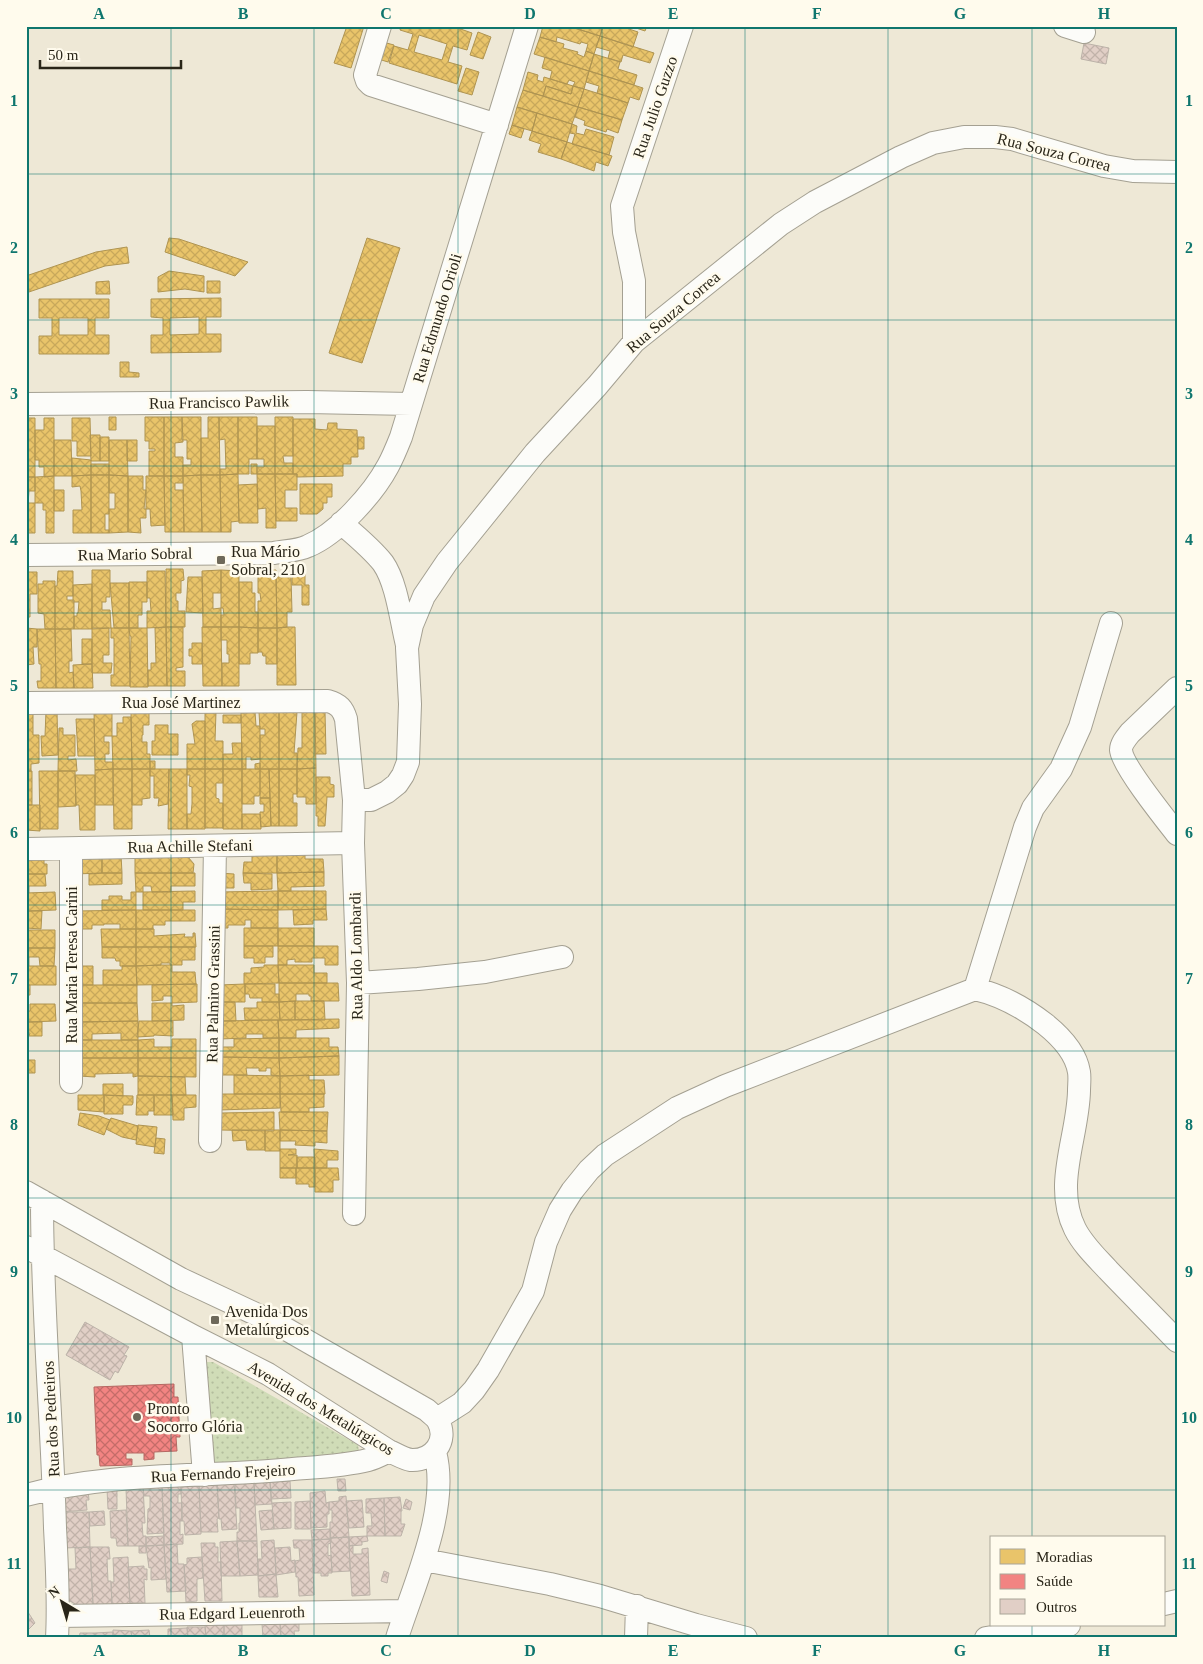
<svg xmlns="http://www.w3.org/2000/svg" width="1203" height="1664" font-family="'Times New Roman',serif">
	<defs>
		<pattern id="park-dots" width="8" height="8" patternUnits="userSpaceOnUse" patternTransform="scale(1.25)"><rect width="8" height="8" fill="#d0dcb7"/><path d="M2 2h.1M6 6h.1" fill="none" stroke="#b3bd9d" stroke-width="1.8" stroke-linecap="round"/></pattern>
		<pattern id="homes-cross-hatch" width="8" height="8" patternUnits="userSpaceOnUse" patternTransform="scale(1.25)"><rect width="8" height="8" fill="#e9c46a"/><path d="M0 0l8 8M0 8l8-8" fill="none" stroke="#c8a85b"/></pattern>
		<pattern id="health-cross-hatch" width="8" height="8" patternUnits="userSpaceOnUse" patternTransform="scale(1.25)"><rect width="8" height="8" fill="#f28482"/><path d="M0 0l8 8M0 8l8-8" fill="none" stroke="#c46c69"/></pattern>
		<pattern id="building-cross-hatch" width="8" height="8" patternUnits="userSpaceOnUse" patternTransform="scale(1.25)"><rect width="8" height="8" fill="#e1cfc6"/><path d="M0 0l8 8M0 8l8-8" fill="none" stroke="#c1b2a9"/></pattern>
	</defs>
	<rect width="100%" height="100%" fill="#eee8d6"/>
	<path fill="url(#park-dots)" d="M204 1362H213L358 1445 359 1450 356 1455 208 1471Z"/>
	<path fill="url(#homes-cross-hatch)" stroke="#af9451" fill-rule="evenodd" d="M347 26H364L351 68 334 63Z
		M401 26H452L472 33 467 50 453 46 448 62 462 66 457 84 389 63 394 46 408 50 413 34 400 30ZM419 35 447 44 442 60 414 52Z
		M543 26H568L600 36 594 54 586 51 588 44 581 42 580 44 557 37 556 42 540 37Z
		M568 26H603L600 36Z
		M603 26H620L638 32 633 47 600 36Z
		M630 26H647L645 31Z
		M478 32 491 37 483 59 470 55Z
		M600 36 654 53 650 63 623 55 621 62 608 58 610 51 596 47Z
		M540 37 564 44 563 48 578 52 577 54 584 57 586 51 594 54 589 71 534 54Z
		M379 41 394 45 388 62 375 58Z
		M594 54 620 62 618 69 637 75 634 85 589 71Z
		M545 57 589 71 584 89 573 86 575 82 569 80 567 84 550 79 552 71 542 68Z
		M466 68 479 72 472 95 458 91Z
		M589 71 643 88 639 100 630 97 628 103 597 93 599 86 586 82Z
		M528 72 538 75 537 80 543 82 544 77 573 86 571 94 546 86 543 96 523 90Z
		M546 86 571 94 573 86 584 89 578 107 543 96Z
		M584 89 628 103 622 120 578 107Z
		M523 90 578 107 572 124 517 107Z
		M517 107 537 113 532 131 512 125Z
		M578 107 622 120 618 133 607 129 606 132 584 125 585 121 575 117Z
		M537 113 572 124 567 142 532 131Z
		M572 124 577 126 576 133 584 135 586 129 614 137 609 155 572 144 575 134 570 133Z
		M512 125 524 129 521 138 509 134Z
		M532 131 567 142 561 159 538 152 541 144 529 140Z
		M567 142 612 156 608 166 596 162 594 171 561 159Z
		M169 238 179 239 248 262 235 276 165 252Z
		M367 238 400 248 362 363 329 353Z
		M127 247 129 263 105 266 26 293V276L96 252Z
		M169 271 204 276V292L185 289 158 292V277Z
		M109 281 110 294H96V282Z
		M207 281H220V293H207Z
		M221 298V317H206V334H221V352L151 353V335H163V318L151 317V299ZM199 317V334L170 335V318Z
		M39 299H109V318H95V335H109V354H39V336H52V318H39ZM59 318H88V335H59Z
		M120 362H129V372L139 373V377H120Z
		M109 417H116V430H109Z
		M145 417H164V476H149V451H155V449H149V441H145Z
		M164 417H182L183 442 175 443V457H183V476H164Z
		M182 417H201V475L183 476V465H191V459H187V440H182Z
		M208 417H219L220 475H201V438H208Z
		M219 417H238V474L220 475V469H226L225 439 219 440Z
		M238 417H257V459H249V474H238Z
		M275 417H293V456H283L284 463H293V474H275Z
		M26 418H35V477H28Z
		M44 418H54V476L44 477V467H39V460H35V430H44Z
		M72 418H90L91 456H77V441H72Z
		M293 419H315V429L327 430 328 423H337V429L357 430 358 457H351V464H343V476L297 477V474H293Z
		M257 426H275V474H257V467H264V459H257Z
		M90 435H100V461H91Z
		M100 437H109V461H100Z
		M358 437H364V449H358Z
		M54 440H71L72 476H54Z
		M109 440H127L128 476 109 475Z
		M127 440H137V461H127Z
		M72 458 91 460V475L72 476Z
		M91 464H109V475H91Z
		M251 464H257V474H251Z
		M238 474 239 521 231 522V532H221L220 475Z
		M257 474H275L276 528H266V508L258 509Z
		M275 474H297V490H285V508H297V521H276Z
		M91 475V533H73V510H82L81 491 80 486 72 487V476Z
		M91 475H109V514H105V530H109V533H91Z
		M109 475 128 476V532L109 533V509H115V493H109Z
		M201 475H220L221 532H202Z
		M201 475 202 532H184L183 476Z
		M54 476V533H46V510H43V503H35V477Z
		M128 476H143V490H146L144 509H146V518H140L141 533 128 532Z
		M146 476H164L165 525 151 526 150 509H146Z
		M164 476H183V483H175V490H183L184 532H165Z
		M26 477H35V491H29L28 503H35V533H26Z
		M257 484 258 523H239L238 485Z
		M300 484H332V497H327V503H323V509L317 514H300Z
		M54 490H64V511H54Z
		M305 565V585H309V605H302V585H292V568Z
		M166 569H183L184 580 181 581V593H176V601H178V611H185V627H166Z
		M92 570H110V597H106V602H102V610H110L111 628 92 629Z
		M221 570V593H213V609L221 608V627H203L202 571Z
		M221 570 239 571V627H221V615H224L223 608H221Z
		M276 570 277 628H258V601H261L260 593H258V571Z
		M58 571H73V596H67V600H74V629H55V586H57Z
		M147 571H165L166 627 147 628V611H151L150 598H147Z
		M26 572H37V594H30V617H27V628Z
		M188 577H202L203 613 186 612Z
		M276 577H291L292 612H287V627L277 628Z
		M43 581H55V629H45L44 614 38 613V584H43Z
		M129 582H147V602H142V615H138V628H129Z
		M239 582H252V593H255V612H258V628L239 627Z
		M110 583H129V628H114Z
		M92 584V629H74V616H77V613H78L79 602H73V585Z
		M166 627 167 686H148V670H151V663H156L155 628Z
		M166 627H183V667L176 668V671H185V686H167Z
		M202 627H221L222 686H203Z
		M221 627H239V686H222V663H229V654H227V640H221Z
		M239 627 258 628V653H250V664H239Z
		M287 627H295L296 685H277V628Z
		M26 628 37 629V647H33L34 664 26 665Z
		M109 628V655H103V663H112L111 673H92V628Z
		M111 628H129L130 686H111V675H114V638H111Z
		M129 628H147L148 687H130L131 636H130Z
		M258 628H277V664H266V656H263L262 652H258Z
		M37 629H55L56 688H38L37 681H41V664H39Z
		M55 629H71L72 661H69V673L73 672 74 688H56Z
		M82 639H92V664H82Z
		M192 643H202V664H192V656H189V649H192Z
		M92 664 93 688H74L73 665Z
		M94 710H112V736H104V742H109V754H105V762H113V769L95 770Z
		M26 711H33V735H39V763L31 764V771H26Z
		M46 711H57L58 755 42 756 41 736H45Z
		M205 711 216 712 215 741H223V769H205Z
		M131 712H149V725H143V735H142V742H147V754H150V769H132Z
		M255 712 256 726H260V759L251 760V757H246V769H242L241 713Z
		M259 712H279V769H260V735H265V729H260Z
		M279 712H297L294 753H297V769H279Z
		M302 712H315L316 768 297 769 298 748H302Z
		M315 712H325L326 754H315Z
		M223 715H241V723H223Z
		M123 717H131L132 769H113L112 736H117V723H123Z
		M76 719H94L95 756H78Z
		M196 721H205V769H187V744H195L192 724Z
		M155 725H168V734H178V755H152V741H155Z
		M59 728H63V735H75V756H68V760L76 759 77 771H58Z
		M232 743H242V769H223V754H233Z
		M150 761H155V769H150Z
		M260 763V769H255V764Z
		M316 768V804H306V797H297V769Z
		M113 769V805H95V770Z
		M113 769H132V829H114Z
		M132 769H150V798L142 799V805H132Z
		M150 769H169L168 804 158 806 159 798H154V776H150Z
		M169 769H187V829H168Z
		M187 769H205V829H187V814H191L192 804V787L189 786 190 775H187Z
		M205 769H223V783H216V798L219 799V803H223V828H205Z
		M223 769H242V829H223Z
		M242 769H260V794L259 796H254V804H242Z
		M260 769H269L270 798H260Z
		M269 769H279V826H271Z
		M279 769H297V794H293V803H297V826H279Z
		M26 771H32V805H26Z
		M39 771H58V829H40Z
		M58 771H75L76 806 58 807Z
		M75 775H95V830H80L79 805H76Z
		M316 777H330V784L334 785V797H327L325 826H318V816H316Z
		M260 798H270L271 826 261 827 260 812H264V804H260Z
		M26 805H40V831L26 830Z
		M242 814H260L261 829H242Z
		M305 852V859H323L324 872 277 873V854Z
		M135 854 188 857 194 864 193 873H135Z
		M277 854V873H243L244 862H252V855Z
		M26 855 44 858V864H47V874H26Z
		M102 855V873L75 874 83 856Z
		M102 855H121L122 873H102Z
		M324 872V886L291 887V891H278L277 873Z
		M102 873H122V884L89 885V874Z
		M135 873H195V886H171V892H152L151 886H143V892H136Z
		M219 873 234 874V888H219Z
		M243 873 272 874V889L251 890V883H244Z
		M26 874H45L46 886H29V893H26Z
		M195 891V902H183V910H143V892Z
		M278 891V910L219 909 218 892Z
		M278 891H326V909L278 910Z
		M55 892 56 910 26 911V893Z
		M131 892H136V910H102V900H109V896H122V900H131Z
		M218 909 278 910V928H251V920H245V925H228V928H219Z
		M326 909 327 920H313V924L294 925 293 910Z
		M136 910V929H120V924H104V925H92V929H78L77 911Z
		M136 910H195V921H165V925H153V929H136Z
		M26 911H42L41 929 26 928Z
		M244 928H278V946H244Z
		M278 928H314V946H278Z
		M101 929H136V947H102Z
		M136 929H154V936L185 934 184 937H193V933H195L196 947H136Z
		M26 930H55V948H26Z
		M244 946H273V957H265V963H254V958H244Z
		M278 946H338V965H325V958H312V962H295V959L287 960V965H278Z
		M102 947H136V966H120V961H116L115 958H102Z
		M136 947H195V960H182V965H170V963H161V965L136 966Z
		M26 948H55L54 966H40L39 957H29V966H26Z
		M161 965H172V972H195L196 984 137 985 136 966Z
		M264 965H278L279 983 244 984V973H251V968L264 967Z
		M278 965H314V973H327V983H279Z
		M28 966H56V985H26Z
		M80 966H93V985H80Z
		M122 966H136L137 985H103V970H122Z
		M279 983H338L339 1001H311V996H309V994H296V1001L279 1002Z
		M196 984H197V1002L172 1003V996H163V1000L152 1001V985Z
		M245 984V1002H218L219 985Z
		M245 984H275V994H279V1002H262V998H250L249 994H245Z
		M26 985H30V995H26Z
		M77 985H137V1003H77Z
		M295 1001H324L325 1020H295Z
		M295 1001V1020H280L279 1002Z
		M220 1002H235L236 1021H220Z
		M257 1002H279L280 1020H245L244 1008H257Z
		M80 1003H137L138 1021 80 1022Z
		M152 1003H172V1006L184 1005V1020L152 1021Z
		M30 1004H55L56 1021 26 1022V1011H30Z
		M339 1019V1028L296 1030V1038H279L278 1020Z
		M278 1020 279 1038H263V1034H246V1038L220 1039V1021Z
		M138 1021V1040H121V1033L92 1034V1040H78L79 1022Z
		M139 1021H173V1036L154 1035V1036L137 1037Z
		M26 1022H42V1036H29L30 1033H26Z
		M279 1038V1058L221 1057V1047H234V1039Z
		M279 1038H329V1047H338L339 1056 279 1058Z
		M154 1039V1047H172V1039H196V1058H138V1040Z
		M78 1040H138V1058H79Z
		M339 1056V1075L280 1076 279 1058Z
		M220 1057 279 1058 280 1076 271 1075V1068H266V1071H259V1068H246L247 1075H220Z
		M80 1058H138V1076L133 1077V1073L95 1074V1077L79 1076Z
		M138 1058H196V1077L138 1076Z
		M26 1060H35V1073H28L27 1079Z
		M234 1075 280 1076V1094H234Z
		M309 1075V1080H324L325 1094H280V1076Z
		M138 1076 185 1077 186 1095H138Z
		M103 1084H123V1096L103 1095Z
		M220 1094H280V1108L219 1110Z
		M280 1094H324V1107L309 1108V1112H281Z
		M78 1095H104V1112L78 1110Z
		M104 1095 133 1096V1103L132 1105H123V1114H104Z
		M137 1095H154V1111H148V1115H136Z
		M154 1095H172L173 1115H154Z
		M172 1095H196V1107L184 1108V1120H173Z
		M274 1112V1131L221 1130V1113Z
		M279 1112H328L327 1131 280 1130Z
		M80 1113 99 1116 110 1120 104 1135 78 1125Z
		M111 1118 138 1126 136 1140 122 1137 106 1129Z
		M138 1125 157 1127 155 1147 136 1144Z
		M232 1130H265V1150H247L246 1140 233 1141Z
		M265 1130H280V1151H265Z
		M280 1130 327 1131V1143L315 1142V1146L295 1145 296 1141H280Z
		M156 1138 165 1139 164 1154 154 1153Z
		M280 1149H296V1154L288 1155H297V1168H280Z
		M314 1149 338 1151V1160H327V1168H315Z
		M297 1157H315V1168H297Z
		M280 1168H296V1178H280Z
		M296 1168H315V1187H309V1184H296Z
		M315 1168H338L339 1180H333V1192H315Z"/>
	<path fill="url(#health-cross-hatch)" stroke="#b66862" d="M174 1384V1397H178L180 1437H176L177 1451 154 1452V1459L144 1460V1453H126V1459H132V1465L100 1466 99 1455H97L94 1387Z"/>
	<path fill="url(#building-cross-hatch)" stroke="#bcb3a9" d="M1084 43 1109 48 1106 64 1081 59Z
		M85 1322 129 1347 124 1355 127 1356 118 1373 115 1371 110 1380 66 1355Z
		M337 1479H345L346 1491H338Z
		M290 1481 291 1498 271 1499 270 1482Z
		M234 1482 237 1529 222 1530 221 1519H219L217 1483Z
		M270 1482 272 1504 255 1505 254 1483Z
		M199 1483H217L219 1518 217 1519 218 1532H201Z
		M254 1483 257 1541H237V1532H239V1523H240V1508H236L235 1484Z
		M162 1486 164 1533 147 1534 148 1509 150 1508V1496H144L143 1487Z
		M162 1486H181V1494H178V1503H182V1521H180V1535L183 1534V1544L164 1545Z
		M199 1486 201 1534 185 1535 184 1521H182L181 1487Z
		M143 1487 145 1523H142L143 1536H146V1546H128L126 1488Z
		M107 1489H117V1509H108Z
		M88 1490 89 1500H86L87 1510 60 1512 65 1495Z
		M325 1491 326 1503 329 1502V1514H327V1527L311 1528 310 1493Z
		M346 1496 349 1537 330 1538V1522H332V1510H329V1502L339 1501V1497Z
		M400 1497 402 1511H401V1524H405L401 1536H385L384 1498Z
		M384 1498 385 1536H367V1526H372L371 1513H366V1499Z
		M406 1499 412 1502 410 1510 403 1508Z
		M362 1500 364 1527 349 1528 346 1501Z
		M310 1501 311 1529H295V1502Z
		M291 1502V1528L274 1529 272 1503Z
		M126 1510 128 1546H117L116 1538H111L110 1511Z
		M272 1510 274 1529 261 1530 259 1511Z
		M104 1511 105 1525 90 1526 89 1512Z
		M62 1512H89L90 1547 64 1548Z
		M330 1529 331 1539 312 1540 311 1530Z
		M164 1536V1545L146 1546V1537Z
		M367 1536 368 1541 362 1542V1545L349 1546V1537Z
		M349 1537 350 1571 332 1572 330 1538Z
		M331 1539V1543L328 1544V1556L331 1555 332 1573H328V1576H321V1573H313L312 1540Z
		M274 1540 276 1574 258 1576V1559H262L261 1541Z
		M293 1540H312L314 1595 299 1596 298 1577H296L295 1561 300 1560 299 1548H294Z
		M237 1541H257L258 1575 240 1576Z
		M237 1541 240 1576H221L220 1542Z
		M201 1543H215V1547H218V1562H221L222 1601H205Z
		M177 1544 178 1564H184L186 1591 167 1592 164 1545Z
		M164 1545 166 1579 151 1580V1567L149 1568 146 1546Z
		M353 1545V1554H362V1549L368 1548 370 1595 352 1596 349 1546Z
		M139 1546H146V1553H139Z
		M90 1547H109L110 1559H107L108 1581H111L112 1605H93Z
		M90 1547 93 1605H77L68 1600 67 1569H76L75 1548Z
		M290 1547 291 1561 295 1560V1572L276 1575 275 1548Z
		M128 1557 130 1605 112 1606 111 1582H114L113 1558Z
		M202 1557 203 1578 197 1579V1601L186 1602 184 1565 187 1564V1558Z
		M144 1566V1569H147V1580L144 1579 145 1603H130L128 1567Z
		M384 1571 389 1573 387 1583 381 1581Z
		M276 1574 278 1597H259L258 1576Z
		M26 1609 35 1623 26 1632Z
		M299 1622V1631H294L295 1638H281L280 1623Z
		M280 1623 281 1638H263L262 1624Z
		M205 1625H224V1634L222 1635V1638H206Z
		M224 1625H242V1638H224Z
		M187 1627H205L206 1638H188Z
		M187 1628 188 1637 168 1638V1629Z
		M113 1630 131 1631 132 1638H113Z
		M149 1630 150 1638H132L131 1631Z
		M113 1632V1638H95V1633Z
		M80 1633H95V1638H79Z"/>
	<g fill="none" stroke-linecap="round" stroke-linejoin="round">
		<g stroke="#a4a092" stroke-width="24">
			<path id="minor" d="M380 26 365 75 367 81 371 85 497 125
				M1065 26 1084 32
				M634 342V281L624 232 622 206 682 26
				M26 404 307 402 411 404
				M341 523C355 535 371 548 383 563 397 583 401 621 407 645
				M26 555 274 553C284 551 298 551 308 546 337 534 373 494 388 466 393 457 397 447 401 437L527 26
				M1177 688 1130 733C1126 738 1121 744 1121 750 1122 765 1166 820 1177 834
				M26 703 328 701C339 704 343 709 346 719L354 800 353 843 358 983 354 1214
				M354 800H371L387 792 397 784 403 775 408 762 410 704 407 648 412 625 424 596 447 562 535 453 597 386 634 342 781 224 815 202 901 157 933 143 964 137H995L1012 139 1104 166 1133 171 1177 172
				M26 849 353 843
				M358 983 418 979 485 972 562 957
				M975 989 1025 827 1033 808 1061 769 1080 727 1111 623
				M71 1082V849
				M210 1141 215 846
				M26 1192 181 1279 279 1325 427 1410C431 1414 436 1417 438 1421 449 1441 433 1461 411 1460 404 1459 396 1454 389 1451L268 1374 193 1336 26 1247
				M42 1201C42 1310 52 1419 55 1528 57 1564 59 1601 57 1638
				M193 1336 204 1475
				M437 1419 462 1403 474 1390 488 1370 533 1291 546 1242 560 1210 572 1191 589 1170 605 1155 677 1108 725 1086 975 989C1001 995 1023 1007 1045 1024 1060 1036 1076 1053 1079 1072 1080 1078 1079 1085 1079 1091 1078 1137 1053 1185 1075 1229 1083 1245 1097 1258 1108 1270 1131 1294 1154 1317 1177 1341
				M26 1495C113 1471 204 1478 293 1469 318 1467 344 1466 368 1460 376 1458 383 1454 389 1451
				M424 1560 550 1584 600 1596 696 1625 746 1638
				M1164 1604 1177 1601
				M58 1616 406 1611
				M397 1638C414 1584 450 1508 435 1452
				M636 1638 637 1606
				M986 1638 1069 1625"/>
		</g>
		<use href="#minor" stroke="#fcfcf9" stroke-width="22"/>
	</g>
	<path fill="none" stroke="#0f766e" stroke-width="1" stroke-opacity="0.55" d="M171 26V1638M314 26V1638M458 26V1638M602 26V1638M745 26V1638M888 26V1638M1032 26V1538M26 174H1177M26 320H1177M26 466H1177M26 613H1177M26 759H1177M26 905H1177M26 1051H1177M26 1198H1177M26 1344H1177M26 1490H1177M1032 1625V1638"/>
	<g fill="#6e695a" stroke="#fffbed" stroke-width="2">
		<rect x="216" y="555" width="10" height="10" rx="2.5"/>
		<rect x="210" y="1315" width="10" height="10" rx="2.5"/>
		<circle cx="137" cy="1417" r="5"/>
	</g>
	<g text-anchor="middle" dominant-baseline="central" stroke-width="5" stroke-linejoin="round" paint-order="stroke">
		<g font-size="16" fill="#292518" stroke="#fffbed">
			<text transform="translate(655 107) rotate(-71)">Rua Julio Guzzo</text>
			<text transform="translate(1054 152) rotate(14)">Rua Souza Correa</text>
			<text transform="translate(673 312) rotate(-40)">Rua Souza Correa</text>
			<text transform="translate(437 318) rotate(-73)">Rua Edmundo Orioli</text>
			<text transform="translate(219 402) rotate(-1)">Rua Francisco Pawlik</text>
			<text transform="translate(135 554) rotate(-1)">Rua Mario Sobral</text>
			<text x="181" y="702">Rua José Martinez</text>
			<text transform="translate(190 846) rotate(-1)">Rua Achille Stefani</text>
			<text transform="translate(356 956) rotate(-91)">Rua Aldo Lombardi</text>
			<text transform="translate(71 965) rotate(-90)">Rua Maria Teresa Carini</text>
			<text transform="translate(213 994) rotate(-89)">Rua Palmiro Grassini</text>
			<text transform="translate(321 1408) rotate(31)">Avenida dos Metalúrgicos</text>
			<text transform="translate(51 1419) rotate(-93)">Rua dos Pedreiros</text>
			<text transform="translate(223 1473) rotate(-3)">Rua Fernando Frejeiro</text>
			<text transform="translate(232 1613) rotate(-1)">Rua Edgard Leuenroth</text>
		</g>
		<g font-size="16" fill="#292518" stroke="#fffbed" text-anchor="start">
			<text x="231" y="551">Rua Mário<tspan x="231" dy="18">Sobral, 210</tspan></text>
			<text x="225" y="1311">Avenida Dos<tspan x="225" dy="18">Metalúrgicos</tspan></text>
			<text x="147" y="1408">Pronto<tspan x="147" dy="18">Socorro Glória</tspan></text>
		</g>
	</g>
	<rect width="1203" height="1664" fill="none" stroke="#fffbed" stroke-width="55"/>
	<rect x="990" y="1536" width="175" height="90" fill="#fffbed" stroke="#a9a598"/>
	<rect x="1000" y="1549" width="25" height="15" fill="#e9c46a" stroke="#a9a598"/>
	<text x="1036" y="1562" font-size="15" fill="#292518">Moradias</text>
	<rect x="1000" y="1574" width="25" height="15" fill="#f28482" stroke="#a9a598"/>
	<text x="1036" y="1586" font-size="15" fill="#292518">Saúde</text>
	<rect x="1000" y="1599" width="25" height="15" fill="#e1cfc6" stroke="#a9a598"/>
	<text x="1036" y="1612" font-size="15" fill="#292518">Outros</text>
	<g transform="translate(62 1602) rotate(322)" stroke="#fffbed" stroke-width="4" paint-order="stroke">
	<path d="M0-4L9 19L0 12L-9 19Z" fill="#292518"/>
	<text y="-8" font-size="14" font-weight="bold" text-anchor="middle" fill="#292518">N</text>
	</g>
	<path d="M40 60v8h141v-8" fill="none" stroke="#292518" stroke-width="2.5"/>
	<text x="48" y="60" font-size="15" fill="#292518" stroke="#fffbed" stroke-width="4" paint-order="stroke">50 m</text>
	<rect x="28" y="28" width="1148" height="1608" fill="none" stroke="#0f766e" stroke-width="2"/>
	<g font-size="16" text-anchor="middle" font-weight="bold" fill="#0f766e">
		<text x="99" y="19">A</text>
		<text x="243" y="19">B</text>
		<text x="386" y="19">C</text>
		<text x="530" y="19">D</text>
		<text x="673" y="19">E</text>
		<text x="817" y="19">F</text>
		<text x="960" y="19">G</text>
		<text x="1104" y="19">H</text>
		<text x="14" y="106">1</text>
		<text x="1189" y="106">1</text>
		<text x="14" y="253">2</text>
		<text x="1189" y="253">2</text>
		<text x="14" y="399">3</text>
		<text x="1189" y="399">3</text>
		<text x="14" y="545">4</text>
		<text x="1189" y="545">4</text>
		<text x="14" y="691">5</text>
		<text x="1189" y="691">5</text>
		<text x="14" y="838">6</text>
		<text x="1189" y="838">6</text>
		<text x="14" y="984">7</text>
		<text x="1189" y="984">7</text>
		<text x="14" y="1130">8</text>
		<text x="1189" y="1130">8</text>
		<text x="14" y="1277">9</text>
		<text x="1189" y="1277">9</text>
		<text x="14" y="1423">10</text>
		<text x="1189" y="1423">10</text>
		<text x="14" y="1569">11</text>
		<text x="1189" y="1569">11</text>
		<text x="99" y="1656">A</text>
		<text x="243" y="1656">B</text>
		<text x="386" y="1656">C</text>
		<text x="530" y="1656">D</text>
		<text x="673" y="1656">E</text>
		<text x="817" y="1656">F</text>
		<text x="960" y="1656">G</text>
		<text x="1104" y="1656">H</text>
	</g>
</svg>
